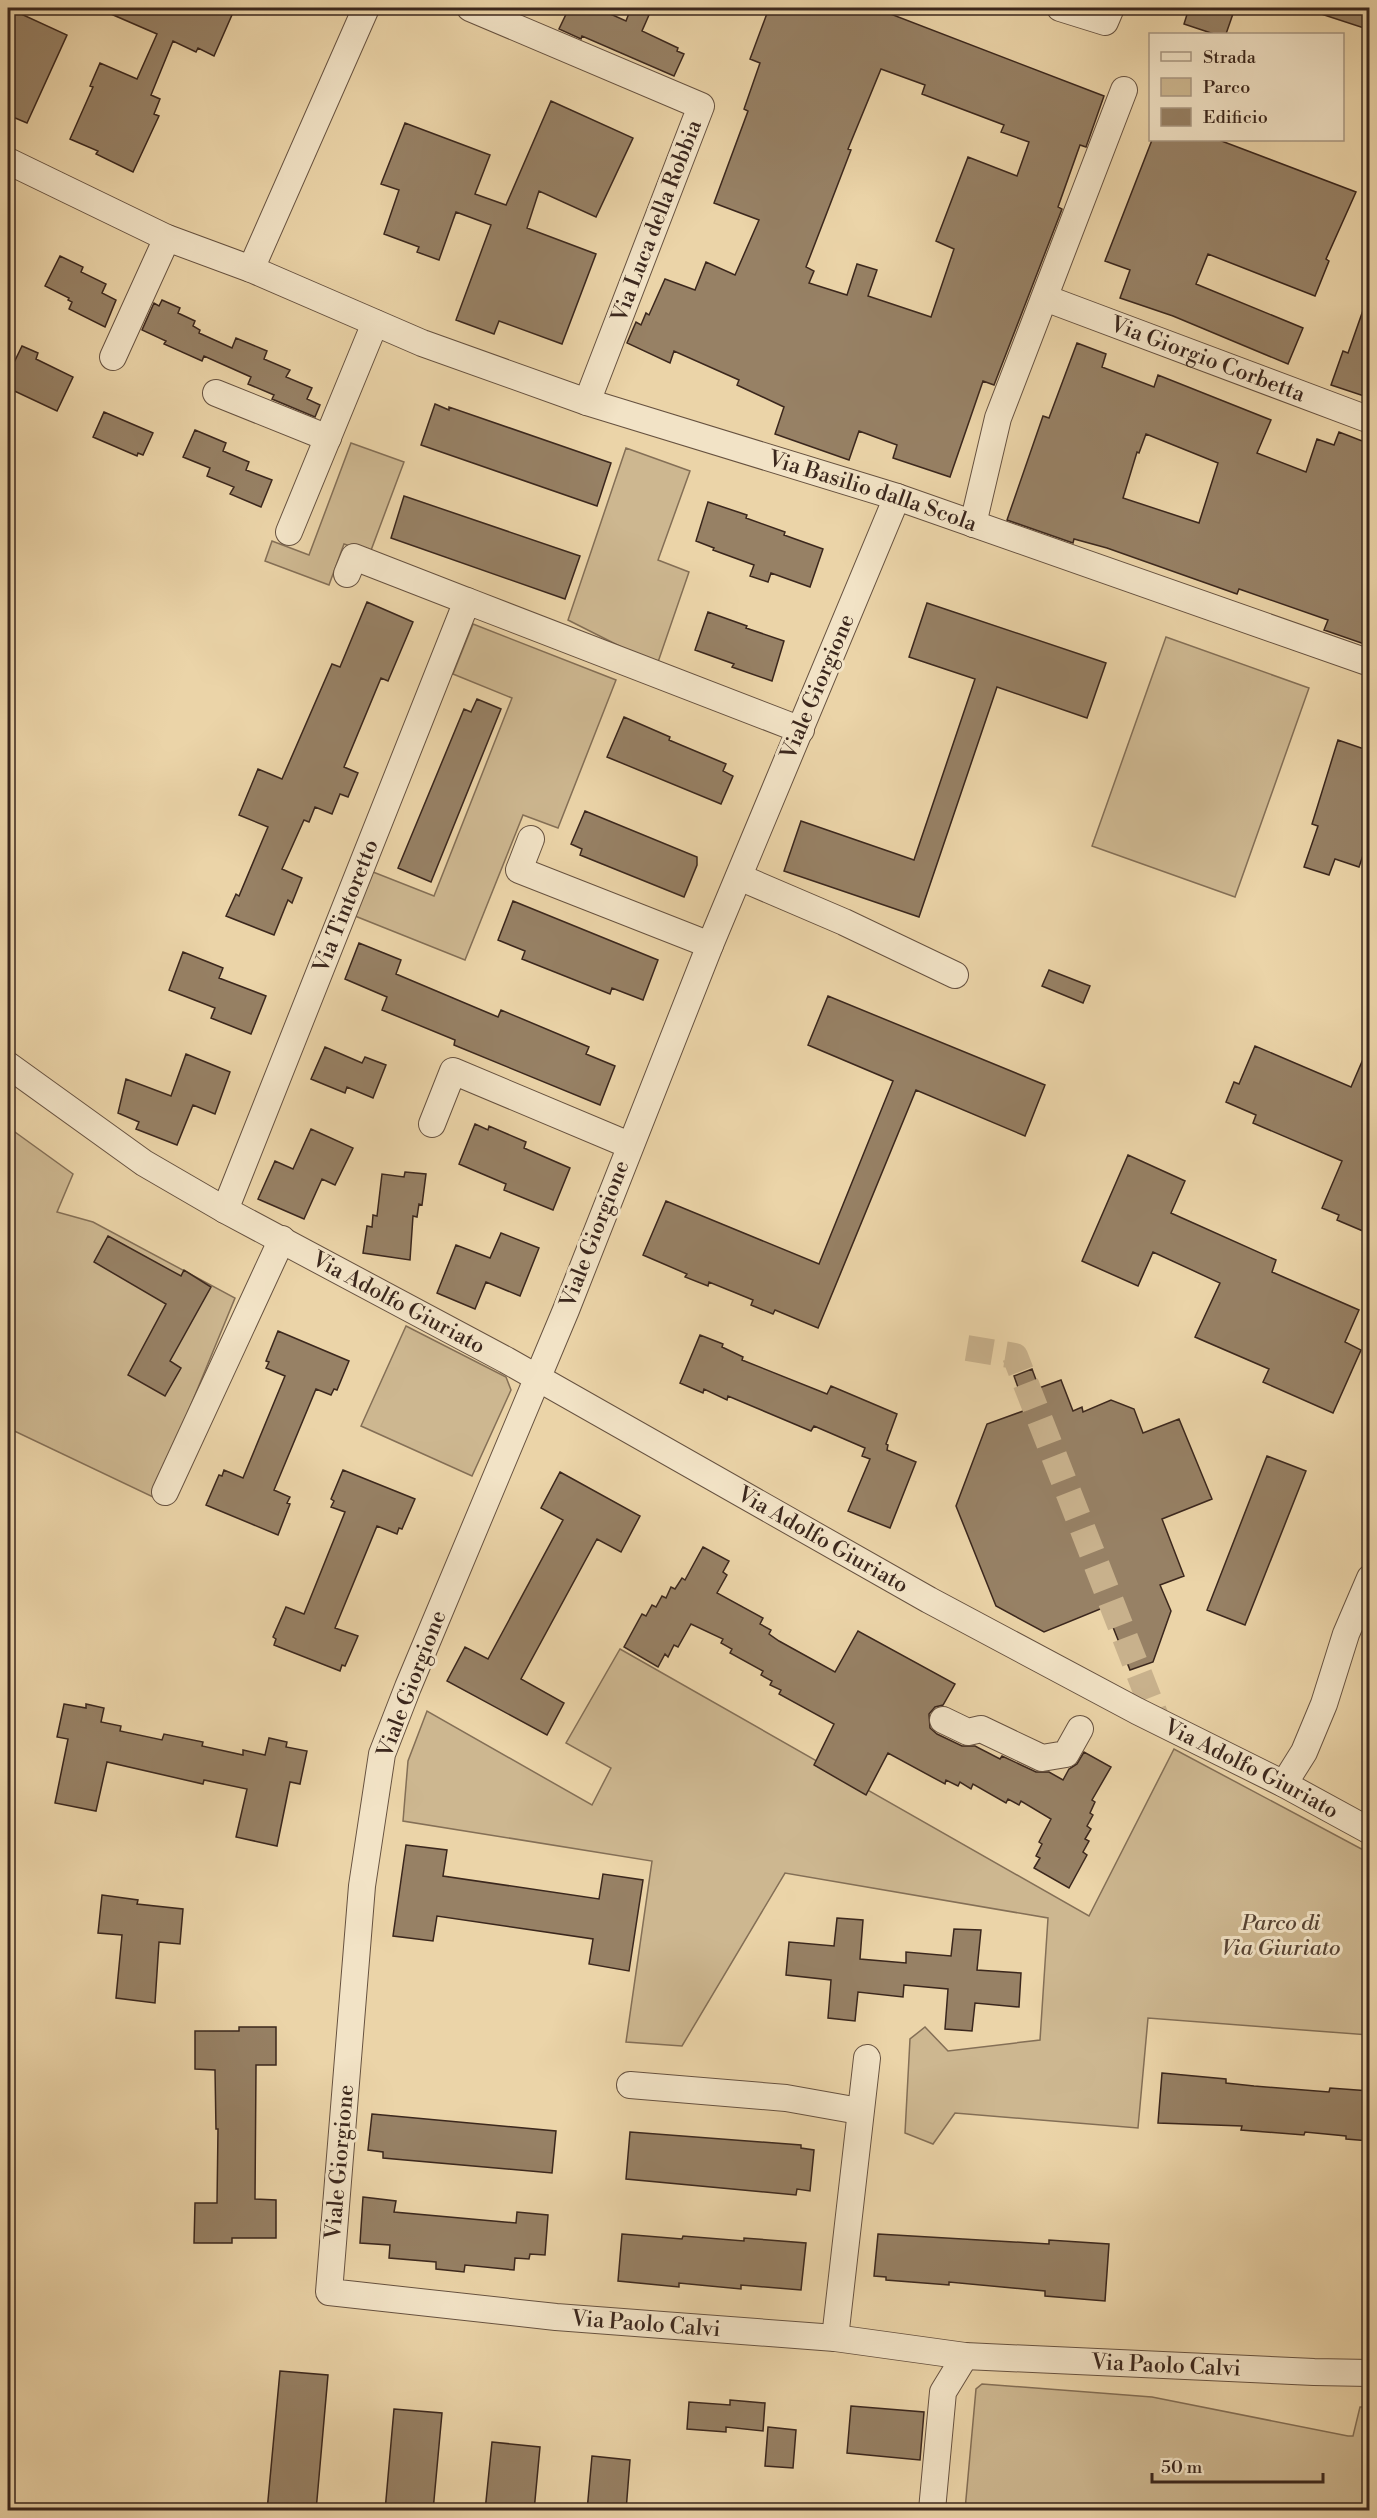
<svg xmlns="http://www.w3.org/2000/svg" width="1377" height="2518" font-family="'Libre Bodoni',serif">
	<rect width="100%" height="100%" fill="#ebd4a8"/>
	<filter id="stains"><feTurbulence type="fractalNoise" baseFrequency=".00333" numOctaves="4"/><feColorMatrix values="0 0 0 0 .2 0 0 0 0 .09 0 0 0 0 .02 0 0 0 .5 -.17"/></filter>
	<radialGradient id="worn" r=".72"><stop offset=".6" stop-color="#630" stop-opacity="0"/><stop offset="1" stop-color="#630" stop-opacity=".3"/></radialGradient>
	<path fill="#cdb790" stroke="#846f56" stroke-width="1.5" d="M351 443 404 462 370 553 344 544 329 585 265 561 272 541 309 555Z
		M626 448 690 471 658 560 689 572 657 665 568 620Z
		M473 624 616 680 558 828 523 815 465 960 350 914 368 870 434 896 512 698 453 674Z
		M1166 637 1309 688 1235 897 1092 846Z
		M8 1127 73 1174 57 1212 93 1222 235 1298 153 1497 8 1428Z
		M406 1326 506 1377 511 1390 472 1476 361 1426Z
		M620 1649 1089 1916 1174 1749 1369 1853V2035L1148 2018 1138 2128 955 2113 933 2144 905 2133 910 2039 925 2027 948 2051 1040 2040 1048 1918 785 1873 682 2046 626 2042 652 1861 403 1821 408 1761 427 1711 592 1805 611 1768 566 1743Z
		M982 2384 1152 2397 1348 2436H1353L1360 2407H1369V2510H965L976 2389Z"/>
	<path fill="#978165" stroke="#3b271d" stroke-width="1.5" fill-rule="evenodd" d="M8 8 67 35 27 123 8 115Z
		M97 8H235L214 56 198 48 196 52 173 41 151 95 160 99 154 114 159 116 133 172 96 154 98 151 70 139 93 87 90 86 100 63 137 79 157 34Z
		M569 8H597L626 21 631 8 649 15 642 31 678 48 677 51 684 54 674 76 582 36 581 39 559 29Z
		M769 8H875L1104 96 1086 147 1080 145 1058 207 1062 209 994 385 983 381 950 477 893 458 897 445 859 431 849 460 775 434 784 407 737 385 739 380 674 351 670 363 627 343 636 322 641 325 646 313 649 315 665 279 695 290 706 262 735 275 759 220 714 203 748 111 744 109 760 63 750 59ZM881 69 925 85 922 94 1004 125 1001 132 1029 142 1017 176 968 157 936 241 954 249 931 317 868 296 877 270 857 264 847 295 809 283 814 271 806 267 851 150 848 149Z
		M1189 8H1235L1226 34H1214L1184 24Z
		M1313 8H1370V30L1312 11Z
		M551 101 633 138 596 217 539 191 527 228 596 254 562 344 499 321 494 334 456 320 491 225 456 212 439 260 417 252 419 247 384 234 399 190 381 184 405 123 490 155 475 194 506 205Z
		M1152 140H1219L1356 192 1326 259 1329 261 1315 296 1208 254 1196 284 1303 328 1288 364 1173 316 1120 298 1130 270 1105 261Z
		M60 256 83 267 81 272 106 284 102 293 116 300 105 327 69 309 72 302 68 300 69 298 45 286Z
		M1367 299 1370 300V398L1331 385 1343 351 1348 353Z
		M162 300 180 308 178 313 195 321 193 326 200 330 199 333 232 348 236 338 267 351 264 359 290 370 286 377 312 388 307 399 320 405 315 417 272 399 274 395 248 384 251 377 204 356 202 361 164 344 166 341 142 330 154 303 159 306Z
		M1077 343 1106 354 1102 367 1154 387 1158 375 1271 420 1257 453 1306 472 1317 439 1334 445 1339 432 1370 444V506L1364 521 1370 523V646L1324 630 1328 620 1239 589 1237 594 1107 548 1074 539 1073 543 1007 520 1043 416 1049 418ZM1146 434 1218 463 1199 523 1123 498 1137 452 1139 453Z
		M22 346 38 353 36 359 73 377 57 411 8 388V375Z
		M435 404 449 410V407L611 463 597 506 421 445Z
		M104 412 153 433 143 455 138 453 137 456 93 437Z
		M195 430 226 443 223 451 249 462 246 470 272 480 261 507 230 494 234 487 207 476 210 468 183 457Z
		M404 496 580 556 565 599 391 538Z
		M708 502 747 515 746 518 785 532 784 535 823 549 810 587 771 573 768 582 750 576 754 565 713 550 714 548 696 541Z
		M367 602 413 622 388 681 381 678 344 767 358 773 348 797 340 794 332 814 315 807 309 822 304 820 282 869 302 878 292 903 288 900 274 935 226 916 236 894 239 896 268 827 239 815 258 769 282 779 332 664 340 667Z
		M927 603 1106 663 1087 718 997 687 919 917 784 871 801 821 914 860 975 679 909 657Z
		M708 612 747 626 746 628 784 641 772 681 732 667 734 664 695 650Z
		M477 699 501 709 431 882 398 868 464 709 471 712Z
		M624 717 670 737 669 740 726 764 723 771 733 776 721 804 607 757Z
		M1338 740 1370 751V835L1359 867 1335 859 1329 875 1304 867 1318 826 1312 824Z
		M585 811 697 857V865L684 897 580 855 582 849 571 844Z
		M513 901 658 960 643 1000 612 988 610 994 522 959 525 951 498 940Z
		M359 943 401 960 396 974 498 1017 501 1010 589 1047 586 1054 615 1066 600 1105 454 1045 455 1040 382 1010 387 997 345 979Z
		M183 952 223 968 219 978 266 996 251 1034 211 1018 215 1008 169 990Z
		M1049 970 1090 986 1083 1003 1042 986Z
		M828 996 1045 1085 1025 1136 916 1090 818 1328 775 1310 773 1314 751 1305 753 1300 709 1282 708 1286 685 1277 687 1274 643 1255 666 1201 819 1264 893 1081 808 1045Z
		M1370 1043V1234L1337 1220 1339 1215 1322 1208 1342 1161 1253 1123 1256 1115 1226 1102 1234 1082 1239 1084 1255 1046 1351 1087Z
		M325 1047 362 1063 365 1057 386 1065 373 1098 347 1087 345 1093 311 1079Z
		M186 1054 230 1072 215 1114 193 1105 177 1145 136 1129 139 1122 118 1113 126 1079 171 1096Z
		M475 1124 488 1130 489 1126 526 1142 524 1148 570 1168 553 1210 504 1190 506 1184 459 1164Z
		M311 1129 353 1148 335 1185 322 1179 304 1219 258 1199 275 1161 293 1169Z
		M1128 1155 1185 1181 1171 1213 1276 1260 1272 1272 1359 1310 1345 1342 1361 1350 1333 1413 1263 1382 1269 1369 1195 1337 1220 1283 1153 1252 1138 1286 1082 1261Z
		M405 1172 426 1174 422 1205 419 1204 417 1217 413 1216 410 1260 363 1253 367 1226 372 1227 373 1215 377 1216 382 1174 404 1177Z
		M501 1233 539 1248 520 1296 486 1282 475 1309 437 1293 456 1245 490 1258Z
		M108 1236 181 1276 184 1270 211 1287 170 1361 181 1368 165 1396 128 1375 166 1304 94 1262Z
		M278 1331 349 1361 337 1390 334 1389 331 1395 316 1389 274 1490 290 1497 287 1503 290 1504 278 1535 206 1505 219 1475 222 1476 224 1470 243 1478 285 1376 266 1368 269 1362 266 1361Z
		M700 1335 723 1344 722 1347 743 1357 742 1360 827 1394 831 1386 897 1414 886 1444 888 1445 887 1450 916 1462 890 1528 848 1511 870 1459 862 1456 865 1448 814 1426 811 1431 728 1396 727 1400 704 1389 703 1393 680 1383Z
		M1032 1369 1039 1388 1061 1380 1073 1411 1082 1407 1083 1412 1111 1400 1134 1409 1143 1433 1179 1419 1212 1499 1162 1519 1184 1576 1160 1585 1171 1611 1153 1662 1130 1670 1105 1607 1044 1632 996 1606 956 1506 987 1424 1026 1410 1014 1376Z
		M1267 1456 1306 1471 1245 1625 1207 1610Z
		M343 1470 415 1499 402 1529 399 1528 397 1534 377 1526 335 1628 358 1636 345 1666 342 1665 340 1671 274 1645 276 1639 273 1637 286 1607 304 1614 345 1512 331 1507 334 1501 331 1499Z
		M560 1472 640 1516 621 1552 597 1539 521 1679 564 1703 547 1735 447 1681 465 1647 488 1659 563 1520 541 1508Z
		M703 1547 729 1561 723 1572 727 1575 717 1593 763 1618 760 1624 771 1630 769 1634 779 1641 835 1672 858 1631 955 1684 943 1705 935 1707 929 1714 930 1728 937 1734 962 1746H975L1000 1759 1002 1756 1036 1772H1049L1063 1780 1069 1769 1077 1764 1084 1752 1111 1767 1092 1800 1095 1802 1090 1813 1093 1815 1087 1826 1091 1829 1085 1839 1089 1841 1083 1852 1087 1855 1069 1888 1034 1868 1040 1858 1036 1856 1042 1844 1039 1842 1051 1819 1021 1801 1019 1805 1008 1799 1006 1803 973 1784 971 1789 960 1782 958 1786 946 1780 945 1784 888 1753 866 1795 814 1765 834 1724 779 1694 781 1690 770 1685 772 1681 761 1675 763 1671 730 1653 732 1649 721 1643 723 1639 691 1624 678 1647 674 1645 668 1657 665 1654 658 1667 624 1647 642 1614 646 1616 652 1605 656 1607 662 1596 666 1598 671 1587 675 1589 682 1578 685 1580Z
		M64 1704 86 1708V1704L104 1708 101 1722 121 1726 120 1731 162 1740 164 1734 203 1742 202 1746 243 1755V1750L265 1755 269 1738 287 1742 286 1747 307 1751 300 1784 290 1782 277 1846 236 1837 247 1789 204 1780 203 1784 107 1762 96 1811 55 1803 68 1739 57 1737Z
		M406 1845 447 1850 443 1876 599 1899 603 1874 643 1880 629 1971 589 1964 593 1939 437 1916 433 1941 393 1936Z
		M102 1895 138 1900 137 1904 183 1909 180 1944 159 1942 155 2003 116 1998 122 1935 98 1933Z
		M837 1918 863 1920 860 1959 906 1963V1952L951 1956 954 1929 981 1930 977 1970 1021 1973 1019 2007 975 2003 972 2031 945 2029 948 1989 904 1985 903 1997 858 1992 855 2021 828 2018 831 1980 786 1975 789 1942 834 1946Z
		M239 2027H276V2065H256L255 2199 276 2200V2238H232V2243H194L195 2203H217L218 2129H216L215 2070 195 2069V2031H239Z
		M1162 2073 1226 2079V2083L1254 2086 1329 2092 1330 2088 1370 2091V2141L1346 2139V2136L1305 2132 1304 2135 1241 2130 1242 2126 1158 2123Z
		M372 2114 556 2131 552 2173 383 2158V2152L368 2150Z
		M630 2132 801 2145V2148L814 2150 810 2191 797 2189 796 2195 626 2179Z
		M363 2197 396 2201 394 2212 516 2223 517 2212 548 2215 545 2255 530 2254 529 2259 515 2258 514 2270 465 2265 464 2272 436 2269V2262L389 2258 390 2245 360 2243Z
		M622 2234 682 2239 683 2236 744 2241V2238L806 2243 801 2290 741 2285V2289L679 2283V2287L618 2281Z
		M878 2234 1049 2244V2240L1109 2244 1105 2301 1045 2296V2291L949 2282V2285L886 2280V2277L874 2276Z
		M280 2371 328 2375 316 2511H267Z
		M730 2400 765 2403 763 2431 726 2427V2432L687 2429 689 2402 730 2405Z
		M851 2406 924 2412 920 2460 847 2453Z
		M394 2409 442 2413 433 2511H385Z
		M768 2427 796 2430 793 2468 765 2466Z
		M492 2442 540 2447 534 2511H485Z
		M592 2456 630 2460 626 2511H587Z"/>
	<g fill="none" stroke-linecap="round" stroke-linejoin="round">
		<path stroke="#c8b18c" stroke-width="26" stroke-dasharray="26 13" stroke-linecap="butt" d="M967 1348 1015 1356 1158 1722"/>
		<g stroke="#675240" stroke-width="28">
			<g id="street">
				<path d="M470 8 701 106 587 402"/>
				<path d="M1060 8 1105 22 1111 8"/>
				<path id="s1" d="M8 161 167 238 251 269 422 343 587 402 897 497 1370 663"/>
				<path d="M251 269 366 8"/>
				<path id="s2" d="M1045 298 1370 420"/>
				<path d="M113 357 167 238"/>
				<path d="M216 393 328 438"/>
				<path id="s3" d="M897 497 710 945 566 1310 408 1687 382 1754 362 1886 329 2292 556 2317 835 2338 965 2356 1314 2372 1370 2373"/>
				<path d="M973 524 998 418 1124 90"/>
				<path d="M289 532 375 323"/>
				<path d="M347 574 354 557 467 601"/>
				<path d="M531 839 519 870 710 945"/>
				<path d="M739 877 844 922 955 975"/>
				<path id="s4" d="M8 1065 144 1163 225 1210 506 1360 929 1600 1137 1711 1284 1784 1370 1831"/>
				<path d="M432 1124 453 1071 629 1145"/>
				<path id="s5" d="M225 1210 467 601 801 730"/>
				<path d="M165 1492 282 1239"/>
				<path d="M943 1720 968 1732 981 1729 1042 1758 1066 1754 1080 1729"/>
				<path d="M1284 1784 1304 1752 1324 1704 1346 1634 1370 1578"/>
				<path d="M630 2085 786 2098 859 2111"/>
				<path d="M835 2338 867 2058"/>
				<path d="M932 2510 943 2392 965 2356"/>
			</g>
		</g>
		<use href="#street" stroke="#f2e3c6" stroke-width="26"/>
	</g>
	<g text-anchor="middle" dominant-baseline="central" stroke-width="6" stroke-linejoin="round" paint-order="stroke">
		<g font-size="22" fill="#3b271d" stroke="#f2e3c6">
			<text transform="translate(657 221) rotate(-69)">Via Luca della Robbia</text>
			<text stroke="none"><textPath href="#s2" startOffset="174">Via Giorgio Corbetta</textPath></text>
			<text stroke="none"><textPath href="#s1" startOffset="927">Via Basilio dalla Scola</textPath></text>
			<text transform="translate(818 687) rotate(-67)">Viale Giorgione</text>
			<text stroke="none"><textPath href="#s5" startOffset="327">Via Tintoretto</textPath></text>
			<text transform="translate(595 1234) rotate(-69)">Viale Giorgione</text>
			<text stroke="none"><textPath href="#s4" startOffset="458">Via Adolfo Giuriato</textPath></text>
			<text stroke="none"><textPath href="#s4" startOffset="944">Via Adolfo Giuriato</textPath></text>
			<text transform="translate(412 1684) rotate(-69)">Viale Giorgione</text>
			<text stroke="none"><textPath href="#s4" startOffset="1430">Via Adolfo Giuriato</textPath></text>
			<text transform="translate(340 2162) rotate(-85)">Viale Giorgione</text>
			<text stroke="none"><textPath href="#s3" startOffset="2218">Via Paolo Calvi</textPath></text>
			<text stroke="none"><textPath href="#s3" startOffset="2740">Via Paolo Calvi</textPath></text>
		</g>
		<g font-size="22" font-style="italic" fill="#584434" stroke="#f2e3c6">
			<text x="1281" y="1923">Parco di<tspan x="1281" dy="25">Via Giuriato</tspan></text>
		</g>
	</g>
	<rect width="1377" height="2518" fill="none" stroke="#ebd4a8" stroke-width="30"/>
	<rect x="9" y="9" width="1359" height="2500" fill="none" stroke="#3b271d" stroke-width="3"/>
	<rect x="15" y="15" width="1347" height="2488" fill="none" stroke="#3b271d" stroke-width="1.5"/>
	<rect x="1149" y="33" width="195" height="108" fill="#f2e3c6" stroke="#a99882" stroke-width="1.5"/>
	<rect x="1161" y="52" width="30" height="9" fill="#f2e3c6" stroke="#a99882" stroke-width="1.5"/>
	<text x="1203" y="63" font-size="18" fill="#3b271d">Strada</text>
	<rect x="1161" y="78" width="30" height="18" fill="#cdb790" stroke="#a99882" stroke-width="1.5"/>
	<text x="1203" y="93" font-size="18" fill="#3b271d">Parco</text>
	<rect x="1161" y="108" width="30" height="18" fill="#978165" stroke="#a99882" stroke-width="1.5"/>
	<text x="1203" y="123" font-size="18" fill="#3b271d">Edificio</text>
	<path d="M1152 2473v9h171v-9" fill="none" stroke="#3b271d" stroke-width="3"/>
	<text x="1161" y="2473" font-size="18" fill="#3b271d" stroke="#f2e3c6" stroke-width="4.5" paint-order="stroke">50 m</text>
	<rect width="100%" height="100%" filter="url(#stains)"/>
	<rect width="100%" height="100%" fill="url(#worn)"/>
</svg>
